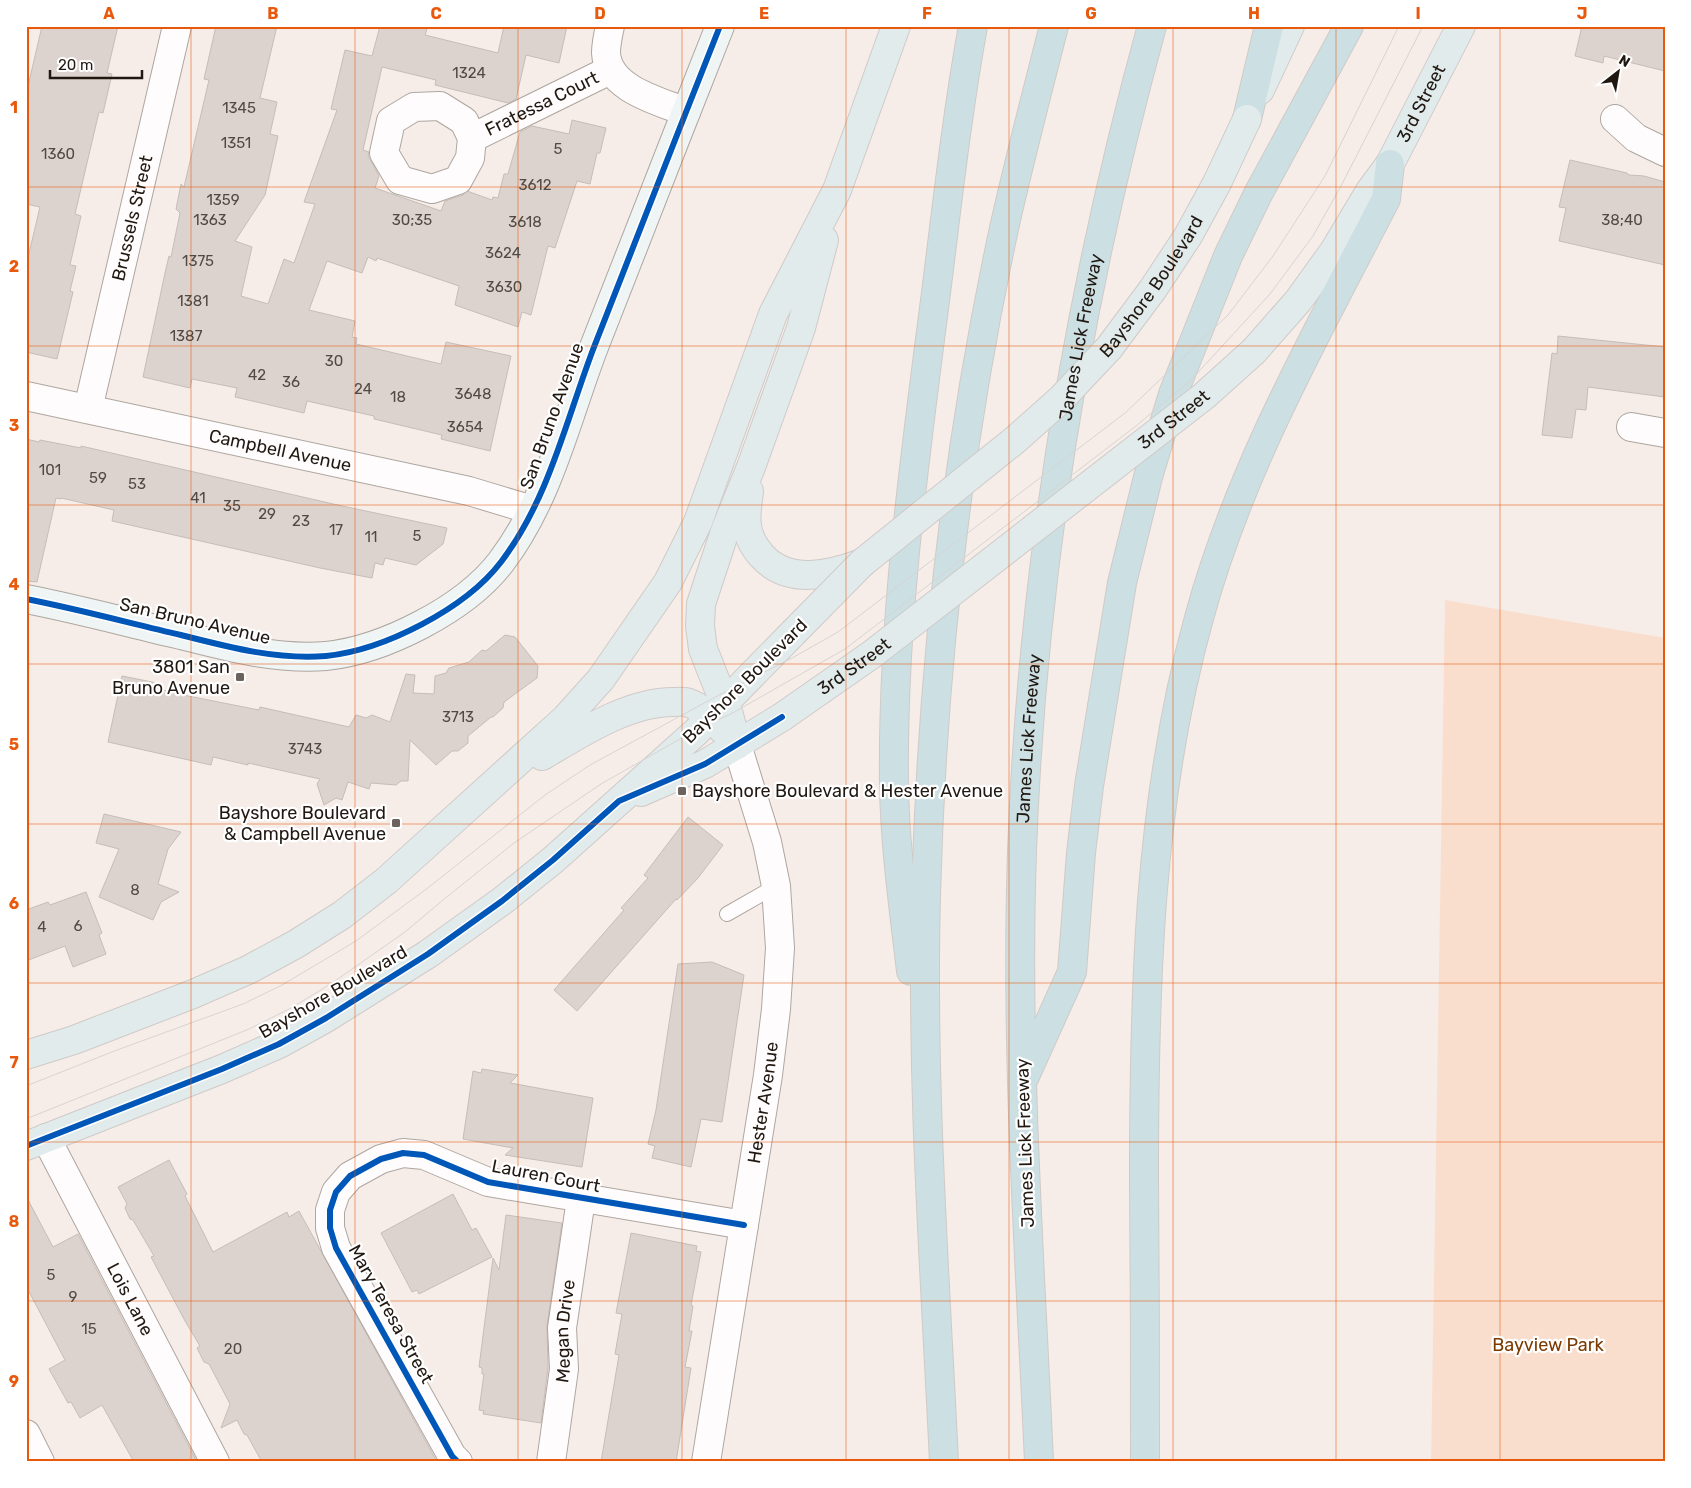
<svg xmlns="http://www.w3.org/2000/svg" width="1691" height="1488" font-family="Rubik,sans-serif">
	<rect width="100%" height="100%" fill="#f6ede8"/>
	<path fill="#f9dece" d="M1445 600 1665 638V1462H1431Z"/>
	<path fill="#dcd3ce" stroke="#c6bdb8" d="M42 26H118L107 73 112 74 103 113 99 112 75 214 81 216 70 265 76 266 70 291 73 292 57 359 26 352V266L40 207 26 204V95Z
		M216 26H277L260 98 277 102 270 134 278 136 265 195 235 241 252 247 241 296 268 304 284 259 294 263 315 204 304 202 337 110 331 109 345 50 372 56 380 26H428L425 35 498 53 504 26H567L559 63 526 55 516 99 508 103 435 85 436 80 382 67 363 150 369 152 368 155 371 161 379 176 375 188 441 211 445 201 463 195 467 191 492 200 493 197 498 198 504 174H508L520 132 532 126 569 134 572 120 606 128 600 153H597L590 184 577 181 555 248 548 246 531 315 522 312 518 327 455 305 459 286 377 258 376 261 368 257 362 273 327 261 309 310 355 321 352 337 357 338 356 344 441 364 446 342 511 356 490 451 441 439 442 435 374 419V416L307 401 304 413 235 397 237 388 192 379 190 388 143 377 165 273 169 256 171 257 180 213 176 209 181 184 184 187 209 80 204 79Z
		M1582 26H1665V71L1604 56 1603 63 1575 56Z
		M1570 160 1627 173 1629 175 1644 176 1665 182V265L1559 241 1566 208 1559 207Z
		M1558 336 1665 347V397L1588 387 1586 410 1576 409 1572 438 1542 435 1552 353 1557 354Z
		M26 439 39 442 40 440 81 448V446L342 506 447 528 443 544 416 565 385 558 383 565 375 563 372 578 320 568 112 521 114 510 61 498V499L56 498 37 582 26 581Z
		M505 635 515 637 538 666 537 678 504 702 503 708 493 717H491L468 736V743L458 751H452L436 765 410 740 408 781H401L396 785 371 783 369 789 348 782 342 800 336 798 324 805 317 784 320 779 248 763V765L213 757 211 765 108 742 122 676 157 683 156 688 178 694 259 710 260 707 349 727 356 715 366 718 372 715 390 722 406 674 415 675 413 693 434 694 435 676 446 673 449 668 469 662 482 650 486 651Z
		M104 814 181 832 168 849 158 884 179 892 161 902 153 920 99 897 119 849 96 843Z
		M688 817 723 845 698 878 677 900 676 899 577 1011 554 990 624 910 621 908 648 878 644 875Z
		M86 892 102 933 99 935 106 954 73 967 65 946 26 961V910L48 902 50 905Z
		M712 962 744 975 722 1122 701 1119 691 1167 652 1158 655 1146 648 1144 656 1110 678 964Z
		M482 1069 518 1075 510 1083 593 1098 582 1167 505 1155 513 1148 463 1139 473 1071 481 1073Z
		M169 1160 187 1194 185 1196 213 1252 287 1212 289 1217 299 1211 437 1462H262L247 1435 244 1434 237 1420 221 1428 230 1404 209 1364 204 1362 197 1348 200 1346 185 1321 151 1257 154 1256 133 1220 130 1219 125 1208 127 1204 118 1187Z
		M453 1194 472 1230 476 1228 492 1257 419 1294 417 1290 412 1292 381 1233Z
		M26 1196 53 1247 78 1234 197 1462H134L102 1405 80 1418 71 1402 68 1403 49 1369 65 1360 26 1286Z
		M506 1215 562 1223 547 1326 548 1368 541 1423 483 1414 484 1411 479 1410 484 1374H482V1368L479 1367 493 1258 499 1270Z
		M631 1233 697 1246 696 1251 701 1252 691 1305 693 1306 689 1331H692L685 1367 691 1368 676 1462H601L619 1355 615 1354 622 1314 616 1313Z"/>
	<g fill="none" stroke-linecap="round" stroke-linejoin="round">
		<g stroke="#aea6a0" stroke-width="16">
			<path id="service" d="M727 914 776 886"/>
		</g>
		<g stroke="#aea6a0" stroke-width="30">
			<g id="minor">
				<path d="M610 26C608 35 606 44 606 53 608 89 659 101 686 112"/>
				<path d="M1615 119 1636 138 1665 152"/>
				<path id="s1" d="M472 138 464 121 440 106 414 107 391 121 384 153 400 180 432 189 458 180 470 158 472 138 610 70"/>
				<path id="s2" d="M26 396 469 491 532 510"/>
				<path id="s3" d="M88 409 177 26"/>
				<path d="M1631 427 1665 433"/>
				<path id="s4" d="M46 1138 215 1462"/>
				<path d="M26 1434 40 1462"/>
				<path d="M458 1462 452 1456 336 1248 330 1228V1210L336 1192 350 1176 381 1159 403 1153 424 1155 488 1182 744 1225"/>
				<path id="s5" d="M551 1462 564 1369 562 1328 581 1199"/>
				<path id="s6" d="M706 1462 768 1075 776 1009 780 948 776 886 767 842 737 745"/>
			</g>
		</g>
		<g stroke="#aea6a0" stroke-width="30">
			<path id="secondary" d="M26 599C78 609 129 623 181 635 228 647 277 660 326 656 384 650 465 609 501 562 549 499 566 420 594 347 635 240 678 133 720 26"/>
		</g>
		<g stroke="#cfcac8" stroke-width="30">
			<g id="primary">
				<path d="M1260 90 1290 26"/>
				<path id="s7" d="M1254 351 1298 301 1334 251 1370 191 1390 164 1461 26"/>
				<path d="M749 491C748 502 745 515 747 525 748 537 754 547 762 556 788 585 830 575 862 563"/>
				<path d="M737 745 729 715 703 649 700 626 701 604 725 531 751 467 801 328 824 240"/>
				<path d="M542 756C581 733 628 702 673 702 678 702 684 701 689 703 701 707 713 719 722 729"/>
				<path d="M641 792 705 764 782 717"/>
				<path d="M26 1055 74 1040 193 994 248 970 296 944 342 915 386 881 565 719 601 679 668 582 698 522 773 314 837 190 896 26"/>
				<path d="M26 1146 222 1069 279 1044 326 1018 428 954 502 901 553 860 696 732 793 633"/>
			</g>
		</g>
		<g stroke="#cfcac8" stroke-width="30">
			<g id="motorway">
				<path d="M1247 119 1269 26"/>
				<path d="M911 971C904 910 895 848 894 786 892 631 912 478 932 324 945 225 955 125 973 26"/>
				<path d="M1025 1076 1072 972 1081 853 1089 786 1122 583 1148 477 1173 394 1228 256 1258 194 1349 26"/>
				<path d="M944 1462C935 1273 921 1084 926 895 932 670 957 444 1005 224 1020 158 1037 92 1054 26"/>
				<path id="s8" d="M1039 1462C1030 1258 1015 1055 1022 851 1032 572 1078 295 1152 26"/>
				<path d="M1145 1462C1145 1368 1145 1273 1144 1179 1144 991 1148 801 1199 618 1239 470 1316 335 1386 199L1390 164"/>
			</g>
		</g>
		<use href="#service" stroke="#fefcfc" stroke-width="14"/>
		<use href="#minor" stroke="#fefcfc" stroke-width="28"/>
		<use href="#secondary" stroke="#eff4f4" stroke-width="28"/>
		<use href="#primary" stroke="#e1ebec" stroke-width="28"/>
		<use href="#motorway" stroke="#cce0e3" stroke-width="28"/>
		<path stroke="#d6d4d2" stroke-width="1" d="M26 1086 117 1050 243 1004 282 985 356 941 429 887 545 795 590 765 721 694 792 658 838 632 1125 413 1228 315 1273 256 1325 176 1399 26
			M26 1119 249 1029 293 1007 332 983 405 932 443 900 514 843 601 784 701 727 729 715 845 649 1136 426 1192 379 1270 294 1313 236 1341 186 1423 26"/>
		<g stroke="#cfcac8" stroke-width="30" stroke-linecap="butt">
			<g id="primary-bridge">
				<path id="s9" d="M793 633 862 563 1015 440 1061 399 1109 348 1153 289 1188 236 1217 183 1247 119"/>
				<path id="s10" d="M782 717 871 655 1204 396 1254 351"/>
			</g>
		</g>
		<use href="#primary-bridge" stroke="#e1ebec" stroke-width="28"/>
		<g stroke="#fff" stroke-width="9">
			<path id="cycleway" d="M26 599C78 609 129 623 181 635 228 647 277 660 326 656 384 650 465 609 501 562 549 499 566 420 594 347 635 240 678 133 720 26
				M26 1146 222 1069 279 1044 326 1018 428 954 502 901 553 860 619 801 705 764 782 717
				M458 1462 452 1456 336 1248 330 1228V1210L336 1192 350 1176 381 1159 403 1153 424 1155 488 1182 744 1225"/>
		</g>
		<use href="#cycleway" stroke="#0057b8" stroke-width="6"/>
	</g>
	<path fill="none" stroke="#e8590c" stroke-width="1" stroke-opacity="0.55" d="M191 26V1462M355 26V1462M518 26V1462M682 26V1462M846 26V1462M1009 26V1462M1173 26V1462M1336 26V1462M1500 26V1462M26 187H1665M26 346H1665M26 505H1665M26 664H1665M26 824H1665M26 983H1665M26 1142H1665M26 1301H1665"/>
	<g fill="#6c635d" stroke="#fff" stroke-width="2">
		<rect x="235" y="672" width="10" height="10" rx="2.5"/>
		<rect x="677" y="786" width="10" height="10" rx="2.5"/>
		<rect x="391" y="818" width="10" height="10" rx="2.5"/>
	</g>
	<g text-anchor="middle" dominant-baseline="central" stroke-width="4.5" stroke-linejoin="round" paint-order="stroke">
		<g font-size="15" fill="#524943">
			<text x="469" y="73">1324</text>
			<text x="239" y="108">1345</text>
			<text x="236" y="143">1351</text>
			<text x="558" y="149">5</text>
			<text x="58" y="154">1360</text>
			<text x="535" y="185">3612</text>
			<text x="223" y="200">1359</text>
			<text x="210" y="220">1363</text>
			<text x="412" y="220">30;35</text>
			<text x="1622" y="220">38;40</text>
			<text x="525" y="222">3618</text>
			<text x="503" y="253">3624</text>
			<text x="198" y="261">1375</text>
			<text x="504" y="287">3630</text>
			<text x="193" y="301">1381</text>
			<text x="186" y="336">1387</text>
			<text x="334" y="361">30</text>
			<text x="257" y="375">42</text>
			<text x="291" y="382">36</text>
			<text x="363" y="389">24</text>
			<text x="473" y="394">3648</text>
			<text x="398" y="397">18</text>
			<text x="465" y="427">3654</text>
			<text x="50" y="470">101</text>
			<text x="98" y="478">59</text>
			<text x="137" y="484">53</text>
			<text x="198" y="498">41</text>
			<text x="232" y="506">35</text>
			<text x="267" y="514">29</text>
			<text x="301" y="521">23</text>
			<text x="336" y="530">17</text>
			<text x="417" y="536">5</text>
			<text x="371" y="537">11</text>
			<text x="458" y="717">3713</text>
			<text x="305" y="749">3743</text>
			<text x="135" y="890">8</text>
			<text x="78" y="926">6</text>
			<text x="42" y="927">4</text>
			<text x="51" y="1275">5</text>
			<text x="73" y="1297">9</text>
			<text x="89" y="1329">15</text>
			<text x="233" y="1349">20</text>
		</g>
		<g font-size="18" fill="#211812" stroke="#fff">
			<text stroke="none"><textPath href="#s1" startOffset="348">Fratessa Court</textPath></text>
			<text stroke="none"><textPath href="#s7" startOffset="300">3rd Street</textPath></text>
			<text stroke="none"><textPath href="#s3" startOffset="196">Brussels Street</textPath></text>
			<text stroke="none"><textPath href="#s9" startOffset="501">Bayshore Boulevard</textPath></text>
			<text stroke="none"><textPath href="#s8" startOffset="1129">James Lick Freeway</textPath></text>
			<text transform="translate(552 416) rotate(-70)">San Bruno Avenue</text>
			<text stroke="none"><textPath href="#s10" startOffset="492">3rd Street</textPath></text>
			<text stroke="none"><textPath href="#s2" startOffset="260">Campbell Avenue</textPath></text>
			<text transform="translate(195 621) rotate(13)">San Bruno Avenue</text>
			<text stroke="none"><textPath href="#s10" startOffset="88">3rd Street</textPath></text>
			<text transform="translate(745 681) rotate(-45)">Bayshore Boulevard</text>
			<text stroke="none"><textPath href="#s8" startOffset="724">James Lick Freeway</textPath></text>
			<text transform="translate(333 992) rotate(-30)">Bayshore Boulevard</text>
			<text stroke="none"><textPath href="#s6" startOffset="364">Hester Avenue</textPath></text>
			<text transform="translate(1025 1143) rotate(-92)">James Lick Freeway</text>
			<text transform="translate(546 1176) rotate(11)">Lauren Court</text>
			<text stroke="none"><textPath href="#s4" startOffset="182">Lois Lane</textPath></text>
			<text transform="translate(391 1314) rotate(61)">Mary Teresa Street</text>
			<text stroke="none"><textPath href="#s5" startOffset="132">Megan Drive</textPath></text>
		</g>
		<g font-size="18" fill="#211812" stroke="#fff" text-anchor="end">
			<text x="230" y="667">3801 San<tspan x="230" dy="21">Bruno Avenue</tspan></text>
			<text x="692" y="791" text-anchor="start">Bayshore Boulevard &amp; Hester Avenue</text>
			<text x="386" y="813">Bayshore Boulevard<tspan x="386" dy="21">&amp; Campbell Avenue</tspan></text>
		</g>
		<g font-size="18" fill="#7b3a02" stroke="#fff">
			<text x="1548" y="1345">Bayview Park</text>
		</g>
	</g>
	<rect width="1691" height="1488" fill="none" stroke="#ffffff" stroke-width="55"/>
	<g transform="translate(1618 72) rotate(31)" stroke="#ffffff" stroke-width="4" paint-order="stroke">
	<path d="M0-4L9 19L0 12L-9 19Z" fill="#211812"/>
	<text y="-8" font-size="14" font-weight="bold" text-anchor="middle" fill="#211812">N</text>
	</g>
	<path d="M50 70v8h92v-8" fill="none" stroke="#211812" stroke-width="2.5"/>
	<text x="58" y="70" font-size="15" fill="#211812" stroke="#ffffff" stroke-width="4" paint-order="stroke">20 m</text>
	<rect x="28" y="28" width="1636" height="1432" fill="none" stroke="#e8590c" stroke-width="2"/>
	<g font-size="16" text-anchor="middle" font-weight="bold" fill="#e8590c">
		<text x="109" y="19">A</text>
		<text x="273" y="19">B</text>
		<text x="436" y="19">C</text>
		<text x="600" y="19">D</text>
		<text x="764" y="19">E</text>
		<text x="927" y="19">F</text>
		<text x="1091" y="19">G</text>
		<text x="1254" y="19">H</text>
		<text x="1418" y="19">I</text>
		<text x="1582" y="19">J</text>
		<text x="14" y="113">1</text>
		<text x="14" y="272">2</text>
		<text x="14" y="431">3</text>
		<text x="14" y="590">4</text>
		<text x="14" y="750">5</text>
		<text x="14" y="909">6</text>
		<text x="14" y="1068">7</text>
		<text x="14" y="1227">8</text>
		<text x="14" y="1387">9</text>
	</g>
</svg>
